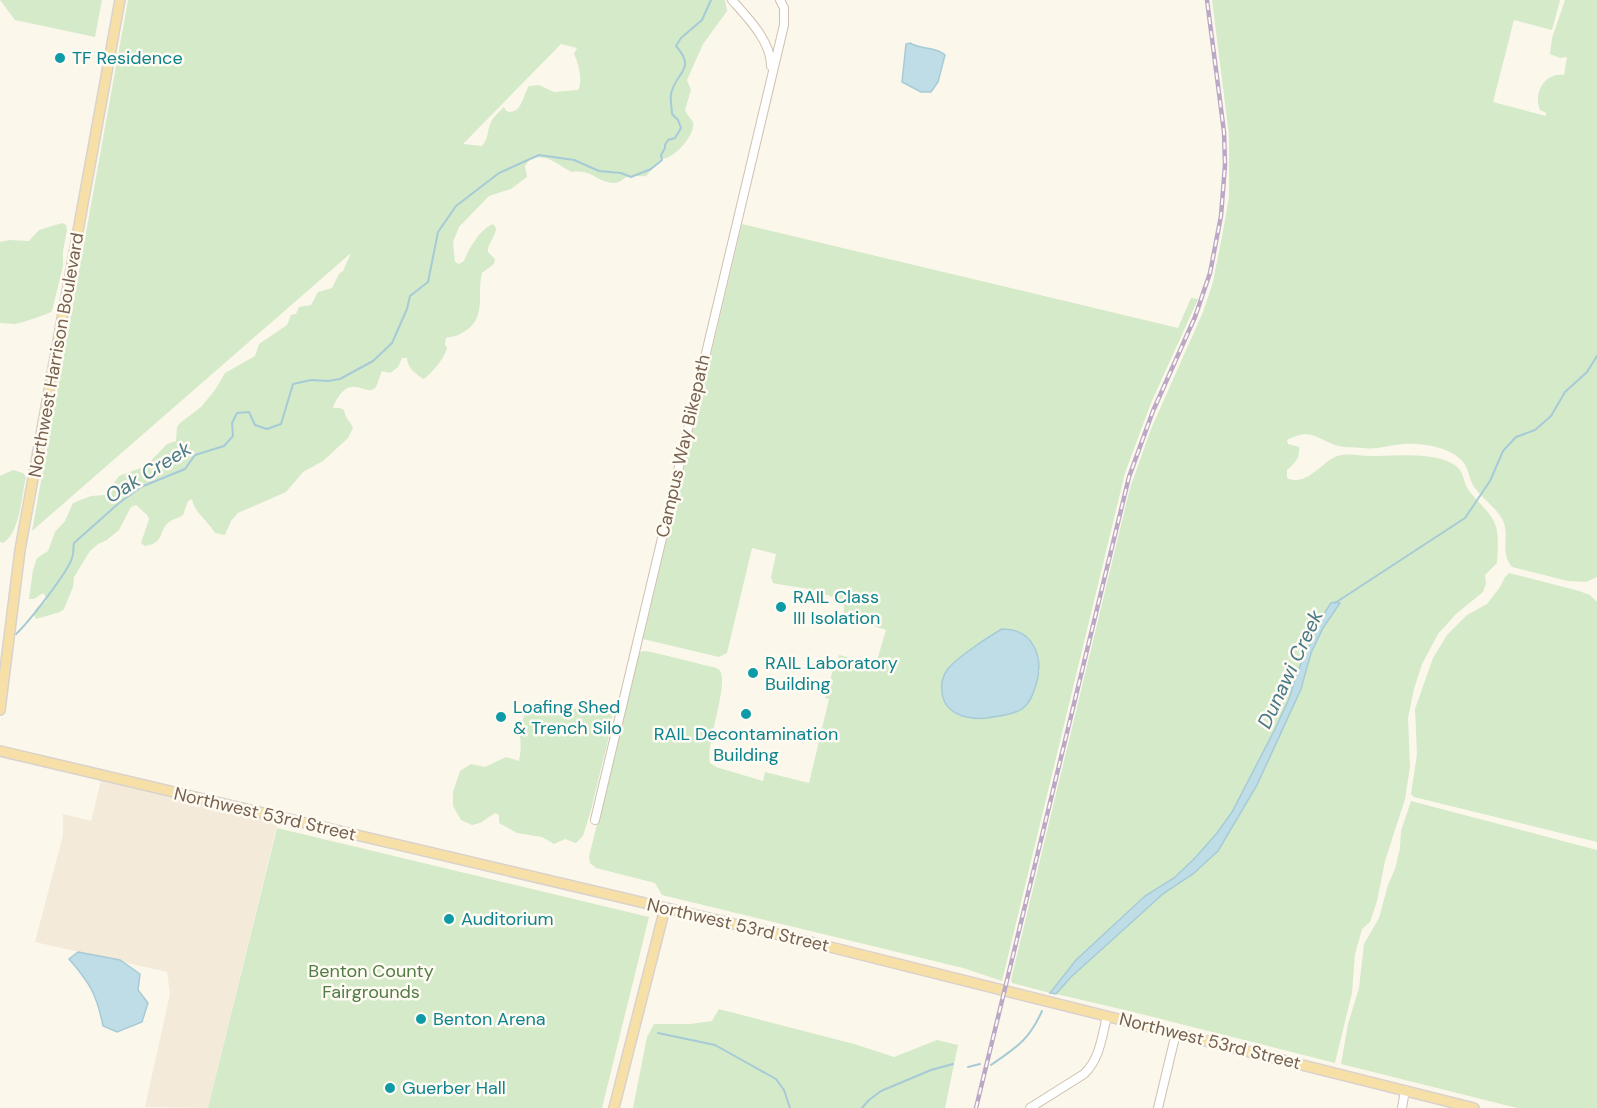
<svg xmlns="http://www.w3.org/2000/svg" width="1597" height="1108" font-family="'DM Sans',sans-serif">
	<rect width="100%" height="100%" fill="#fcf7eb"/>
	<path fill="#f4eada" d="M102 776 279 817 208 1108 145 1107 170 994 167 972 35 942 63 835V814L91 821Z"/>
	<path fill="#d4eac9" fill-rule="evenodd" d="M0 0H102L95 37 15 20Z
		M128 0H725L727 11 703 44 687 80 691 90 685 110C687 115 691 118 693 122 696 135 673 160 661 159L646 176C640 177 633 175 627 177 622 179 620 183 614 183 596 182 592 169 572 172 557 165 550 154 531 158L525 166 527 177 511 189 489 196 459 227 453 242 455 262 459 264 464 261C468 250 480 229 493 224L496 228C496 237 487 243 488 252L495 259 494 264 482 273C476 295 489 320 460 334 456 337 451 336 446 338L445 344 447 348C446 356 430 376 423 379 415 373 408 369 407 358H402L398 367 390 373 382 371 376 387 372 390C365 391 359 386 352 387 343 387 335 401 333 408H340L344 410C345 418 350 421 353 428L348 438 323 461 303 472 286 492 238 513 231 521 225 535 215 533C208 521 194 512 192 499L188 501 183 515C179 518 173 519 169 522 158 531 165 543 145 546L141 543 149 519 147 515 136 505 131 507 119 530 107 540 98 544 90 551 74 577 73 587 64 609 60 612 36 619 34 615C35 607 39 605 46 602V597L43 593 34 599H29L33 570 37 558 48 551 55 532 65 521 73 503 91 496 105 495 119 476 146 466 167 444 176 441 177 427 180 423 201 407 215 390 225 373 255 356 259 344 287 325 291 315 296 314 299 307 311 305 318 292 332 288 339 274 343 271 351 253 32 531ZM561 44 577 48 574 54C579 64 583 81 578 90L554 92 539 85 529 86C522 96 522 116 506 111L504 107C500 111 494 116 491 122 487 130 489 138 482 146L463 144Z
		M1212 0H1560L1552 30 1514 20 1493 102 1546 116V113L1540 110C1533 94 1544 72 1564 75L1567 57 1560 58 1550 54 1552 38 1565 0H1597V577L1586 582 1568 581 1512 567C1500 553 1509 539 1504 523 1498 508 1484 501 1475 488 1469 480 1469 470 1464 463 1452 447 1422 443 1403 444 1390 445 1376 450 1362 448 1353 447 1343 448 1335 445 1314 437 1310 428 1287 440L1288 444 1299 447C1300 458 1295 463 1287 470V478C1306 487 1320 464 1335 457 1346 452 1359 456 1371 456 1394 456 1444 450 1460 470 1464 476 1464 484 1469 491 1496 522 1500 519 1497 563L1485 575 1486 584 1483 592 1456 614 1438 634 1422 664 1414 689 1408 718 1410 767 1405 799 1385 861 1377 901 1370 922 1362 929 1355 954 1352 993 1335 1063 1129 1011 1056 994 1071 977 1164 893 1193 874 1218 851 1257 785 1301 689 1311 653 1323 628 1339 604 1336 602 1296 675 1289 699 1274 731 1232 812 1217 833 1195 858 1174 878 1145 896 1076 960 1050 993 1012 983 1011 980 1130 488 1151 429 1203 312 1213 282 1223 231 1229 197V135Z
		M62 223 66 225 67 230 63 251V266L52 311C49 314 21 323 15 324 11 324 5 323 0 323V242L9 240 29 241 39 230Z
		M742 224 1178 328 1191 298 1198 299 1151 403 1125 473 1002 981 963 968 662 895 655 883 596 868 590 863 589 857 639 652 646 651C664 655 682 659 700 664 706 666 713 666 718 669 732 677 705 744 710 763L716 767 763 781 765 772 809 783 829 699 825 698 834 666 837 667 839 655 876 664 886 630 864 623 848 624 843 622 844 606C827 588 796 588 773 583L771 577 776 554 752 548 727 653 719 657 643 639ZM1002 629 1040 670 1033 695 984 718 957 715 943 677C954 659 983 639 1002 629Z
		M13 470 23 473 26 477C21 497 21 531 3 543L0 542V476Z
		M1509 573 1579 591 1590 595 1597 602V842L1414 797 1411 794 1417 754 1415 709 1433 658 1447 635 1467 615 1487 604 1500 587 1505 577Z
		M541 701C546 703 552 707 558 709 579 714 593 696 612 716V724L591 810 583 836 576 843 565 839 554 844 542 837 517 833 499 823V815L495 813 480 823 472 825 461 820 453 806V792L460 771 471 764 485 767 506 757 519 761C521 751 521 746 520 736 519 725 525 714 530 704Z
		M1411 801 1597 850V1108H1517L1341 1064 1348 1024 1359 988 1364 944 1379 918 1388 885 1395 869 1400 848 1401 831Z
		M277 828 649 917 602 1108H208Z
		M719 1009 854 1044 894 1057 937 1040 958 1045 945 1108H633L647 1037 654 1024H690L712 1021Z"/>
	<path fill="#bfdde6" stroke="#a6cbd7" stroke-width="1.5" d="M910 43C921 50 935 46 945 55L938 82 931 92H921L902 82 906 44Z
		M1336 602 1340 603 1323 628 1311 653 1301 689 1257 785 1218 851 1193 874 1164 893 1071 977 1056 994 1050 993 1076 960 1145 896 1174 878 1195 858 1217 833 1232 812 1274 731 1289 699 1296 675 1323 615 1331 603Z
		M1002 629C1035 629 1044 659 1036 685 1033 694 1030 703 1022 709 1013 715 998 716 987 718 967 720 944 714 942 692 941 683 942 678 947 670 956 658 988 637 1002 629Z
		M78 952 120 960 140 974 138 990 148 1003 142 1022 117 1032 103 1026C97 995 90 983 69 959Z"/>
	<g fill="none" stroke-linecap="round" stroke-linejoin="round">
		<path stroke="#a6cbd7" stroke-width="2" d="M1335 603 1465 518 1490 481 1503 451 1516 437 1535 430 1551 416 1565 392 1587 372 1597 356
			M16 634C28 623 68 572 72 558 74 553 73 548 74 543L119 503 141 487 185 469 195 455 224 446 233 436 232 423 237 413 249 412 255 425 267 429 281 424 293 384 311 380 328 381 340 379 373 361 392 343 407 309 410 296 428 282 438 232 456 206 499 173 539 155 574 160 599 171 621 173 631 177 651 169 662 160 661 155 665 148V145L668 140 675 138 681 128 678 120 672 114C672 108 670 100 671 94 676 71 697 70 676 46L681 38 702 20 711 0
			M658 1033 715 1045 776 1079 784 1090 790 1108
			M991 1065C1017 1047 1029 1040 1042 1011
			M968 1067 980 1064
			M862 1108 869 1100 881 1091 931 1070 953 1064"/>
		<g stroke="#cec0b0" stroke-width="10">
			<path id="minor" d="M732 0C748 18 771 41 771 66
				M595 820 784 25V8L780 0
				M1030 1108 1084 1074C1100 1059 1102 1036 1107 1016
				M1158 1108 1176 1033
				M1402 1108 1405 1090"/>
		</g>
		<g stroke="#d9d2cd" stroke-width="12">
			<path id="major" d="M0 710 20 550 120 0
				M0 751 802 940 1474 1108
				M614 1108 665 908"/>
		</g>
		<use href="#minor" stroke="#fff" stroke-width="8"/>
		<use href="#major" stroke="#f7e0a7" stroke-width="9"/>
		<g stroke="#bba8c7" stroke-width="4.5">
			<path id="rail" d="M976 1108 1129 477 1153 411 1195 317 1210 273 1221 216 1225 165 1224 132 1207 0"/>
		</g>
		<use href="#rail" stroke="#fefbf2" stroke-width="2" stroke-dasharray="7" stroke-linecap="butt"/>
	</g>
	<g fill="#0f9aa8" stroke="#fefbf2" stroke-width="2">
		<circle cx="60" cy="58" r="6"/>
		<circle cx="781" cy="607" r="6"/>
		<circle cx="753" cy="673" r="6"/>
		<circle cx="746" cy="714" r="6"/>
		<circle cx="501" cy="717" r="6"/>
		<circle cx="449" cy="919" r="6"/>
		<circle cx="421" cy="1019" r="6"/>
		<circle cx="390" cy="1088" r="6"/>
	</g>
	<g text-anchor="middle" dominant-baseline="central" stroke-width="5" stroke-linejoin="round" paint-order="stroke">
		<g font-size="18" fill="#0d838f" stroke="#fefbf2" text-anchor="start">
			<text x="72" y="58">TF Residence</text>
			<text x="793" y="597">RAIL Class<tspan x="793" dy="21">III Isolation</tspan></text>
			<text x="765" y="663">RAIL Laboratory<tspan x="765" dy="21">Building</tspan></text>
			<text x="513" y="707">Loafing Shed<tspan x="513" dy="21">&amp; Trench Silo</tspan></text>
			<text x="746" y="734" text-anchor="middle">RAIL Decontamination<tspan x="746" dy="21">Building</tspan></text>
			<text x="461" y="919">Auditorium</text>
			<text x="433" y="1019">Benton Arena</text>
			<text x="402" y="1088">Guerber Hall</text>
		</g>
		<g font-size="18" fill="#77604e" stroke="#fefbf2">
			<text transform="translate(56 355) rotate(-80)">Northwest Harrison Boulevard</text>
			<text transform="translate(683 446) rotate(-77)">Campus Way Bikepath</text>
			<text transform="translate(265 814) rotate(13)">Northwest 53rd Street</text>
			<text transform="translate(738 925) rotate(13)">Northwest 53rd Street</text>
			<text transform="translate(1210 1041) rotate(14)">Northwest 53rd Street</text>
		</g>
		<g font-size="18" fill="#527c46" stroke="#fefbf2">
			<text x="371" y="971">Benton County<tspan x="371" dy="21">Fairgrounds</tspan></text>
		</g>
		<g font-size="20" font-style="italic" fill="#487989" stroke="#fefbf2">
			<text transform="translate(148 472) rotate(-32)">Oak Creek</text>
			<text transform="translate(1290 669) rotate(-65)">Dunawi Creek</text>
		</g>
	</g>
</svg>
